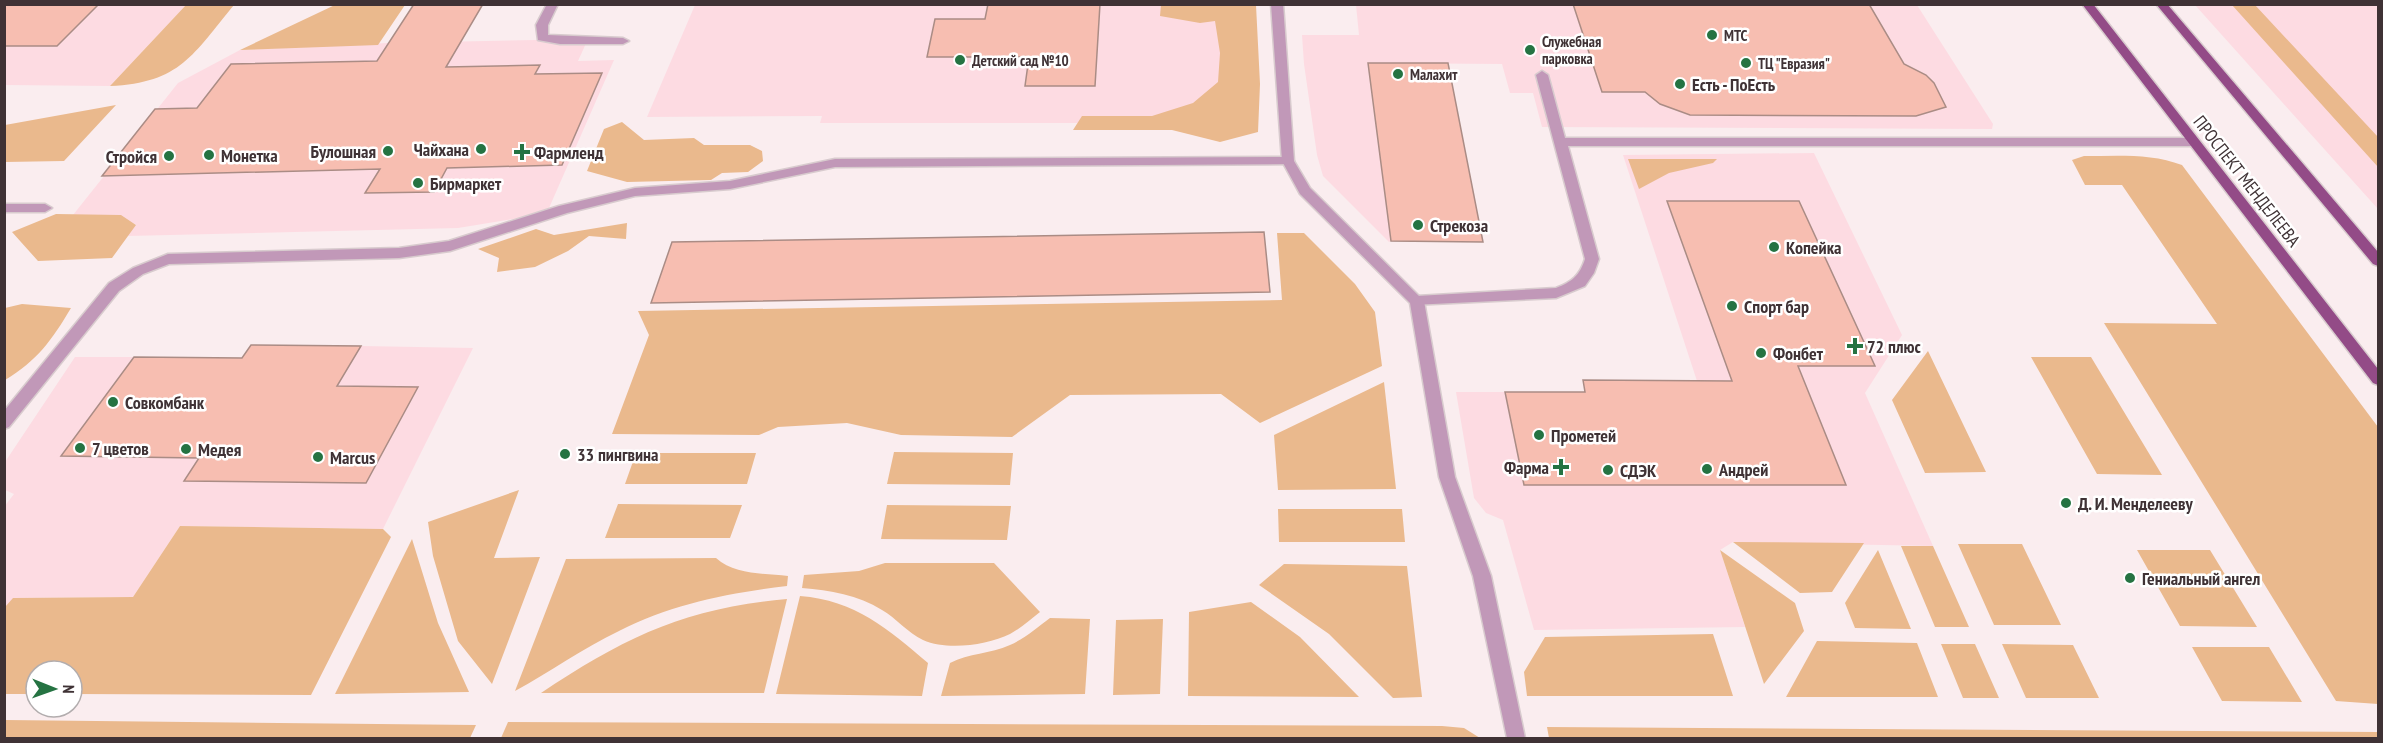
<svg xmlns="http://www.w3.org/2000/svg" width="2383" height="743" font-family="'PT Sans Narrow',sans-serif">
	<rect width="100%" height="100%" fill="#faedef"/>
	<path fill="#fddbe2" d="M5 5H186L110 86 5 85Z
		M695 5H1247L1252 123H820L822 116 647 117Z
		M1356 5H1917L1993 124 1992 129 1542 127 1533 93H1510L1502 64 1368 63 1391 241 1389 242 1323 176 1317 155 1304 64 1302 35H1359Z
		M2195 5H2378V209Z
		M588 39 578 61 614 60 549 208 519 218 458 228 127 236 136 224 73 215 178 83 240 50 388 43Z
		M1814 153 1902 335 1865 393 1933 546 1733 542 1720 550 1745 627 1534 630 1503 520 1486 513 1474 498 1456 392H1505L1525 485H1760L1697 381 1623 155Z
		M361 346 473 348 383 529 180 526 133 597 14 598 5 607 4 507 14 494 5 490V462L75 357H134L61 456Z"/>
	<path fill="#eab98d" d="M337 4 405 5 378 45 240 50Z
		M186 5H234C193 54 181 83 110 86Z
		M1161 5H1256L1260 84 1258 132 1220 142 1172 130H1073L1082 116H1152L1193 103 1218 82 1220 53 1215 21 1200 23 1160 16Z
		M2232 5H2255L2378 137V167Z
		M116 105 64 161 5 162V125Z
		M622 122 644 140 694 138 704 145H750L762 151 763 161 748 172 722 173 711 180 627 182 587 171 604 129Z
		M2084 156C2117 156 2151 153 2182 165L2378 427V704L2336 701 2104 323 2217 324 2122 185H2085L2072 160Z
		M1628 159H1717L1713 163 1669 173 1639 189Z
		M56 214 121 215 136 225 112 258 38 261 12 232Z
		M627 223 626 239 589 236 568 251 535 267 497 272 499 258 478 249 536 229 554 235Z
		M1277 233H1304L1355 284 1375 312 1382 366 1260 423 1221 394 1070 395 1012 437 901 435 847 423 778 427 759 435 612 434 649 335 638 311 1282 300Z
		M22 304 71 308C52 340 37 361 5 380V308Z
		M1928 351 1986 472 1925 473 1892 400Z
		M2031 357H2091L2162 475 2097 474Z
		M1384 382 1396 489 1278 490 1274 435Z
		M894 452 1013 453 1010 485 887 484Z
		M636 453H756L747 484H625Z
		M519 490 494 558 540 557 492 684 458 641 433 556 428 522Z
		M618 504 742 505 730 538H605Z
		M887 505 1011 506 1007 540 881 539Z
		M1278 509H1402L1405 542H1279Z
		M180 526 383 529 391 537 311 695 72 694V671H36V694H5V607L13 598 133 597Z
		M412 539 438 623 469 692 335 694Z
		M1733 542 1864 543 1832 592 1800 593Z
		M1958 544H2022L2061 625H1994Z
		M1901 546H1933L1969 627H1935Z
		M1720 550 1795 603 1804 631 1764 684Z
		M1878 550 1911 629 1855 628 1845 603Z
		M2137 550H2210L2257 627 2180 626Z
		M716 558C735 575 764 573 788 576L787 586C728 593 672 604 619 631 583 648 550 672 515 691L566 559Z
		M885 563H994L1040 612C1031 619 1021 628 1010 634 987 645 948 651 923 640 908 633 896 618 882 610 858 595 830 590 802 588L804 575 859 571Z
		M1284 564 1407 566 1422 697 1393 698 1329 634 1259 585Z
		M800 596C855 600 888 629 928 663L922 696 776 694Z
		M787 599 764 693H541C625 637 685 608 787 599Z
		M1251 602 1300 637 1359 697 1188 696 1189 612Z
		M1050 618 1090 619 1085 694 941 696 950 663C969 653 990 654 1010 645 1024 639 1038 627 1050 618Z
		M1163 619 1160 694 1113 695 1116 620Z
		M1713 634 1733 696H1527L1524 672 1545 637Z
		M1817 641 1917 643 1938 697H1786Z
		M1941 644H1975L1999 698H1963Z
		M2002 644 2073 645 2099 698H2026Z
		M2192 647H2269L2302 702 2222 701Z
		M5 720 476 725 470 738H5Z
		M508 722 1442 726 1464 728 1480 738H501Z
		M1547 727 2378 732V738H1549Z"/>
	<path fill="#f7beb1" stroke="#aa8c85" stroke-width="1.5" d="M4 4H99L57 46H4Z
		M414 4H483L446 67 540 65 535 74 602 73 562 165 447 168 434 192 365 193 380 169 102 176 155 109 197 108 231 64 377 61Z
		M988 4H1100L1095 86H1025L1029 57H927L935 19H985Z
		M1573 4H1869L1904 64 1926 75 1934 83 1946 107 1916 116 1690 115 1660 104 1645 92H1602Z
		M1368 63H1448L1483 242 1391 241Z
		M1667 201H1799L1875 366H1798L1846 485H1524L1505 392H1585L1583 380 1732 381Z
		M1264 232 1270 292 651 303 672 242Z
		M251 345 361 346 337 386 418 387 366 483 184 481 199 458 61 456 134 357 242 358Z"/>
	<g fill="none" stroke-linecap="round" stroke-linejoin="round">
		<g stroke="#d8cbce" stroke-width="3">
			<path id="service" d="M547 4H558L548 25V35L623 38 629 41 623 44H560L538 40 536 25Z
				M1542 71 1548 75 1565 138H2194L2200 142 2194 146H1568L1599 259 1594 273 1585 286 1556 298 1412 305 1410 301 1412 297 1417 296 1556 288C1572 282 1580 275 1585 259L1536 75Z
				M1288 157 1294 161 1293 164 835 167 730 189 635 196 567 213 450 251 399 258 169 264 143 274 119 291 9 427 4 429V411L109 283 133 268 168 254 399 248 449 241 559 206 635 188 730 181 835 159Z
				M4 204H45L52 208 45 212H4Z"/>
		</g>
		<g stroke="#d8cbce" stroke-width="3">
			<path id="minor" d="M1271 4H1283L1294 161 1310 188 1424 301 1455 477 1491 576 1525 738H1507L1473 576 1439 477 1410 303 1300 194 1282 161Z"/>
		</g>
		<g stroke="#d8cbce" stroke-width="3">
			<path id="primary" d="M2082 4H2093L2378 369V385L2373 383Z
				M2156 4H2167L2378 252V266L2373 264Z"/>
		</g>
		<use href="#service" fill="#c198b8" fill-rule="evenodd"/>
		<use href="#minor" fill="#c198b8" fill-rule="evenodd"/>
		<use href="#primary" fill="#934b87" fill-rule="evenodd"/>
	</g>
	<g fill="#257342" stroke="#fff" stroke-width="2">
		<circle cx="1712" cy="35" r="6"/>
		<circle cx="1530" cy="50" r="6"/>
		<circle cx="960" cy="60" r="6"/>
		<circle cx="1746" cy="63" r="6"/>
		<circle cx="1398" cy="74" r="6"/>
		<circle cx="1680" cy="84" r="6"/>
		<circle cx="481" cy="149" r="6"/>
		<circle cx="388" cy="151" r="6"/>
		<path d="M519 143h6v6h6v6h-6v6h-6v-6h-6v-6h6z"/>
		<circle cx="209" cy="155" r="6"/>
		<circle cx="169" cy="156" r="6"/>
		<circle cx="418" cy="183" r="6"/>
		<circle cx="1418" cy="225" r="6"/>
		<circle cx="1774" cy="247" r="6"/>
		<circle cx="1732" cy="306" r="6"/>
		<path d="M1852 337h6v6h6v6h-6v6h-6v-6h-6v-6h6z"/>
		<circle cx="1761" cy="353" r="6"/>
		<circle cx="113" cy="402" r="6"/>
		<circle cx="1539" cy="435" r="6"/>
		<circle cx="80" cy="448" r="6"/>
		<circle cx="186" cy="449" r="6"/>
		<circle cx="565" cy="454" r="6"/>
		<circle cx="318" cy="457" r="6"/>
		<path d="M1558 458h6v6h6v6h-6v6h-6v-6h-6v-6h6z"/>
		<circle cx="1707" cy="469" r="6"/>
		<circle cx="1608" cy="470" r="6"/>
		<circle cx="2066" cy="503" r="6"/>
		<circle cx="2130" cy="578" r="6"/>
	</g>
	<g text-anchor="middle" dominant-baseline="central" stroke-width="5" stroke-linejoin="round" paint-order="stroke">
		<g font-size="15" font-weight="bold" fill="#3f3235" stroke="#fff" text-anchor="start">
			<text x="1724" y="35">МТС</text>
			<text x="1542" y="41">Служебная<tspan x="1542" dy="17">парковка</tspan></text>
			<text x="972" y="60">Детский сад №10</text>
			<text x="1758" y="63">ТЦ "Евразия"</text>
			<text x="1410" y="74">Малахит</text>
		</g>
		<g font-size="18" font-weight="bold" fill="#3f3235" stroke="#fff" text-anchor="start">
			<text x="1692" y="84">Есть - ПоЕсть</text>
			<text x="469" y="149" text-anchor="end">Чайхана</text>
			<text x="376" y="151" text-anchor="end">Булошная</text>
			<text x="534" y="152">Фармленд</text>
			<text x="221" y="155">Монетка</text>
			<text x="157" y="156" text-anchor="end">Стройся</text>
			<text x="430" y="183">Бирмаркет</text>
			<text x="1430" y="225">Стрекоза</text>
			<text x="1786" y="247">Копейка</text>
			<text x="1744" y="306">Спорт бар</text>
			<text x="1867" y="346">72 плюс</text>
			<text x="1773" y="353">Фонбет</text>
			<text x="125" y="402">Совкомбанк</text>
			<text x="1551" y="435">Прометей</text>
			<text x="92" y="448">7 цветов</text>
			<text x="198" y="449">Медея</text>
			<text x="577" y="454">33 пингвина</text>
			<text x="330" y="457">Marcus</text>
			<text x="1549" y="467" text-anchor="end">Фарма</text>
			<text x="1719" y="469">Андрей</text>
			<text x="1620" y="470">СДЭК</text>
			<text x="2078" y="503">Д. И. Менделееву</text>
			<text x="2142" y="578">Гениальный ангел</text>
		</g>
		<g font-size="18" fill="#3f3235" stroke="#fff">
			<text transform="translate(2247 181) rotate(52)">ПРОСПЕКТ МЕНДЕЛЕЕВА</text>
		</g>
	</g>
	<rect width="2383" height="743" fill="none" stroke="#3f3235" stroke-width="12"/>
	<g transform="translate(54 689) rotate(91)"><circle r="28" fill="#ffffff" stroke="#b2adae" stroke-width="1.5"/>
	<path d="M0-4.5L10 22L0 15L-10 22Z" fill="#257342"/>
	<text y="-9" font-size="16" font-weight="bold" text-anchor="middle" fill="#3f3235">N</text>
	</g>
</svg>
